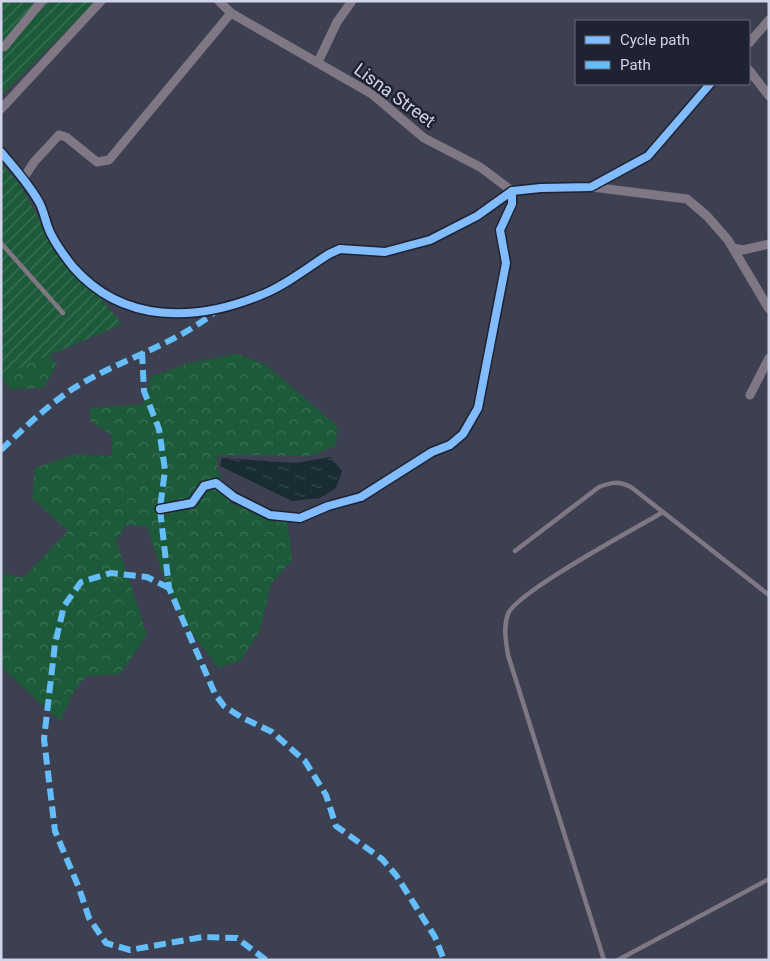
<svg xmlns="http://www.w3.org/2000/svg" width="770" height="961" font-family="Roboto,sans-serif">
	<defs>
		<pattern id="forest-crowns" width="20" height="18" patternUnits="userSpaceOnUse" patternTransform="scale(1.25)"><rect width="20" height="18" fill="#1d5a39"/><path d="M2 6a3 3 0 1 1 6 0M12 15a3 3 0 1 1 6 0" fill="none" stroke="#3d7156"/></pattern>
		<pattern id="garden-furrows" width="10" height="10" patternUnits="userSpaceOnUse" patternTransform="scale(1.25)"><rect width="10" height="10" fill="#1d5a39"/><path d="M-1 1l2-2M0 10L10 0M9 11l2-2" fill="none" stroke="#3d7156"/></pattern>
		<pattern id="water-ripples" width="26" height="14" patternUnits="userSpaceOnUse" patternTransform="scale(1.25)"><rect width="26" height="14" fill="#192c32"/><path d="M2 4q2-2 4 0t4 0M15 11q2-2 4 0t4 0" fill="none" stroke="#394a50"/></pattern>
	</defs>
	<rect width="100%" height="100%" fill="#3c4051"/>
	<path fill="url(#forest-crowns)" d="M1 315 36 337 57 365 43 388 11 389 1 378Z
		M238 354 266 365 338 427 336 445 311 456 217 455V467L231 504 287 519 292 560 271 584 260 631 241 660 218 668 182 619 162 572 147 526 126 525 116 540 147 635 120 674 86 676 73 693 60 721 5 671 1 664V573L23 578 68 531 32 498 35 468 72 455 112 456V435L91 422 90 408 143 404 151 377 188 363Z"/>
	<path fill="url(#garden-furrows)" d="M1 1H96L1 96Z
		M1 163 21 186 49 236 122 324 1 376Z"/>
	<path fill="url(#water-ripples)" d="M330 457 342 471 336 488 320 498 292 501 220 466 222 458 296 463Z"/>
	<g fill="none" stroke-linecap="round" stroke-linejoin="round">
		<path stroke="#7f7783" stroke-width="4.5" d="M1 243 63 313
			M515 551 599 487C612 482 618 481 631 487L769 595
			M604 960 508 655C506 642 503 627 508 614 515 593 638 527 663 512
			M618 960 769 879"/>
		<path stroke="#7f7783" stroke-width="9" d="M219 1 231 13 372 94 424 138 480 167 512 191
			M749 43 769 20
			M4 47 42 1
			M318 62 337 22 352 1
			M749 70 769 96
			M1 109 101 1
			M1 152C15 169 30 185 40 204 45 214 46 226 52 236 57 246 66 258 73 267 123 324 196 322 261 295 285 286 308 267 329 254L340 249 385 252 430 240 477 216 512 191 541 188 591 187 648 156 710 84
			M23 179 34 162 59 135 66 137 97 162 109 160 231 13
			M592 187 687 199 707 216 728 240 769 309
			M733 248 743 250 769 244
			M750 395 769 358"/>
		<path stroke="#66bdfb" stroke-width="6" stroke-dasharray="12 6" stroke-linecap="butt" d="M142 352 144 391 159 429 165 470 160 509 169 588 215 694 224 706 241 717 272 732 305 761 326 795 336 826 382 859 396 875 435 937 444 960
			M1 450C23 429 46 407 71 390 117 360 174 346 216 311
			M169 588 147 577 111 573 81 582 64 606 55 644 44 739 55 831 79 888 89 918 106 943 130 950 203 937 237 938 266 960"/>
		<g stroke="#1f2231" stroke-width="11">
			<path id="cycleway" d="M1 152C15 169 30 185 40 204 45 214 46 226 52 236 57 246 66 258 73 267 123 324 196 322 261 295 285 286 308 267 329 254L340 249 385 252 430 240 477 216 512 191 541 188 591 187 648 156 710 84
				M160 509 192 503 204 486 216 483 234 497 270 515 300 518 328 506 361 497 432 452 450 445 463 434 478 408 506 263 500 230 512 204V191"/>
		</g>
		<use href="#cycleway" stroke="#80bcff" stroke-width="8"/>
	</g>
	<g text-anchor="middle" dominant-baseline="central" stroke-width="5" stroke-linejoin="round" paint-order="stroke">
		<g font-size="18" fill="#d0d5e9" stroke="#1f2231">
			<text transform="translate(395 95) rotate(36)">Lisna Street</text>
		</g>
	</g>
	<rect width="770" height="961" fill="none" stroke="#d0d5e9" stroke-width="5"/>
	<rect x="575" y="20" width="175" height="65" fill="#1f2231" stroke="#666a7b"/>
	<rect x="585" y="36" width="25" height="8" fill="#80bcff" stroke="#666a7b"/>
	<text x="620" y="45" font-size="15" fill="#d0d5e9">Cycle path</text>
	<rect x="585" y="61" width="25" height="8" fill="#66bdfb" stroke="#666a7b"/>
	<text x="620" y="70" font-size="15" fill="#d0d5e9">Path</text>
</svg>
